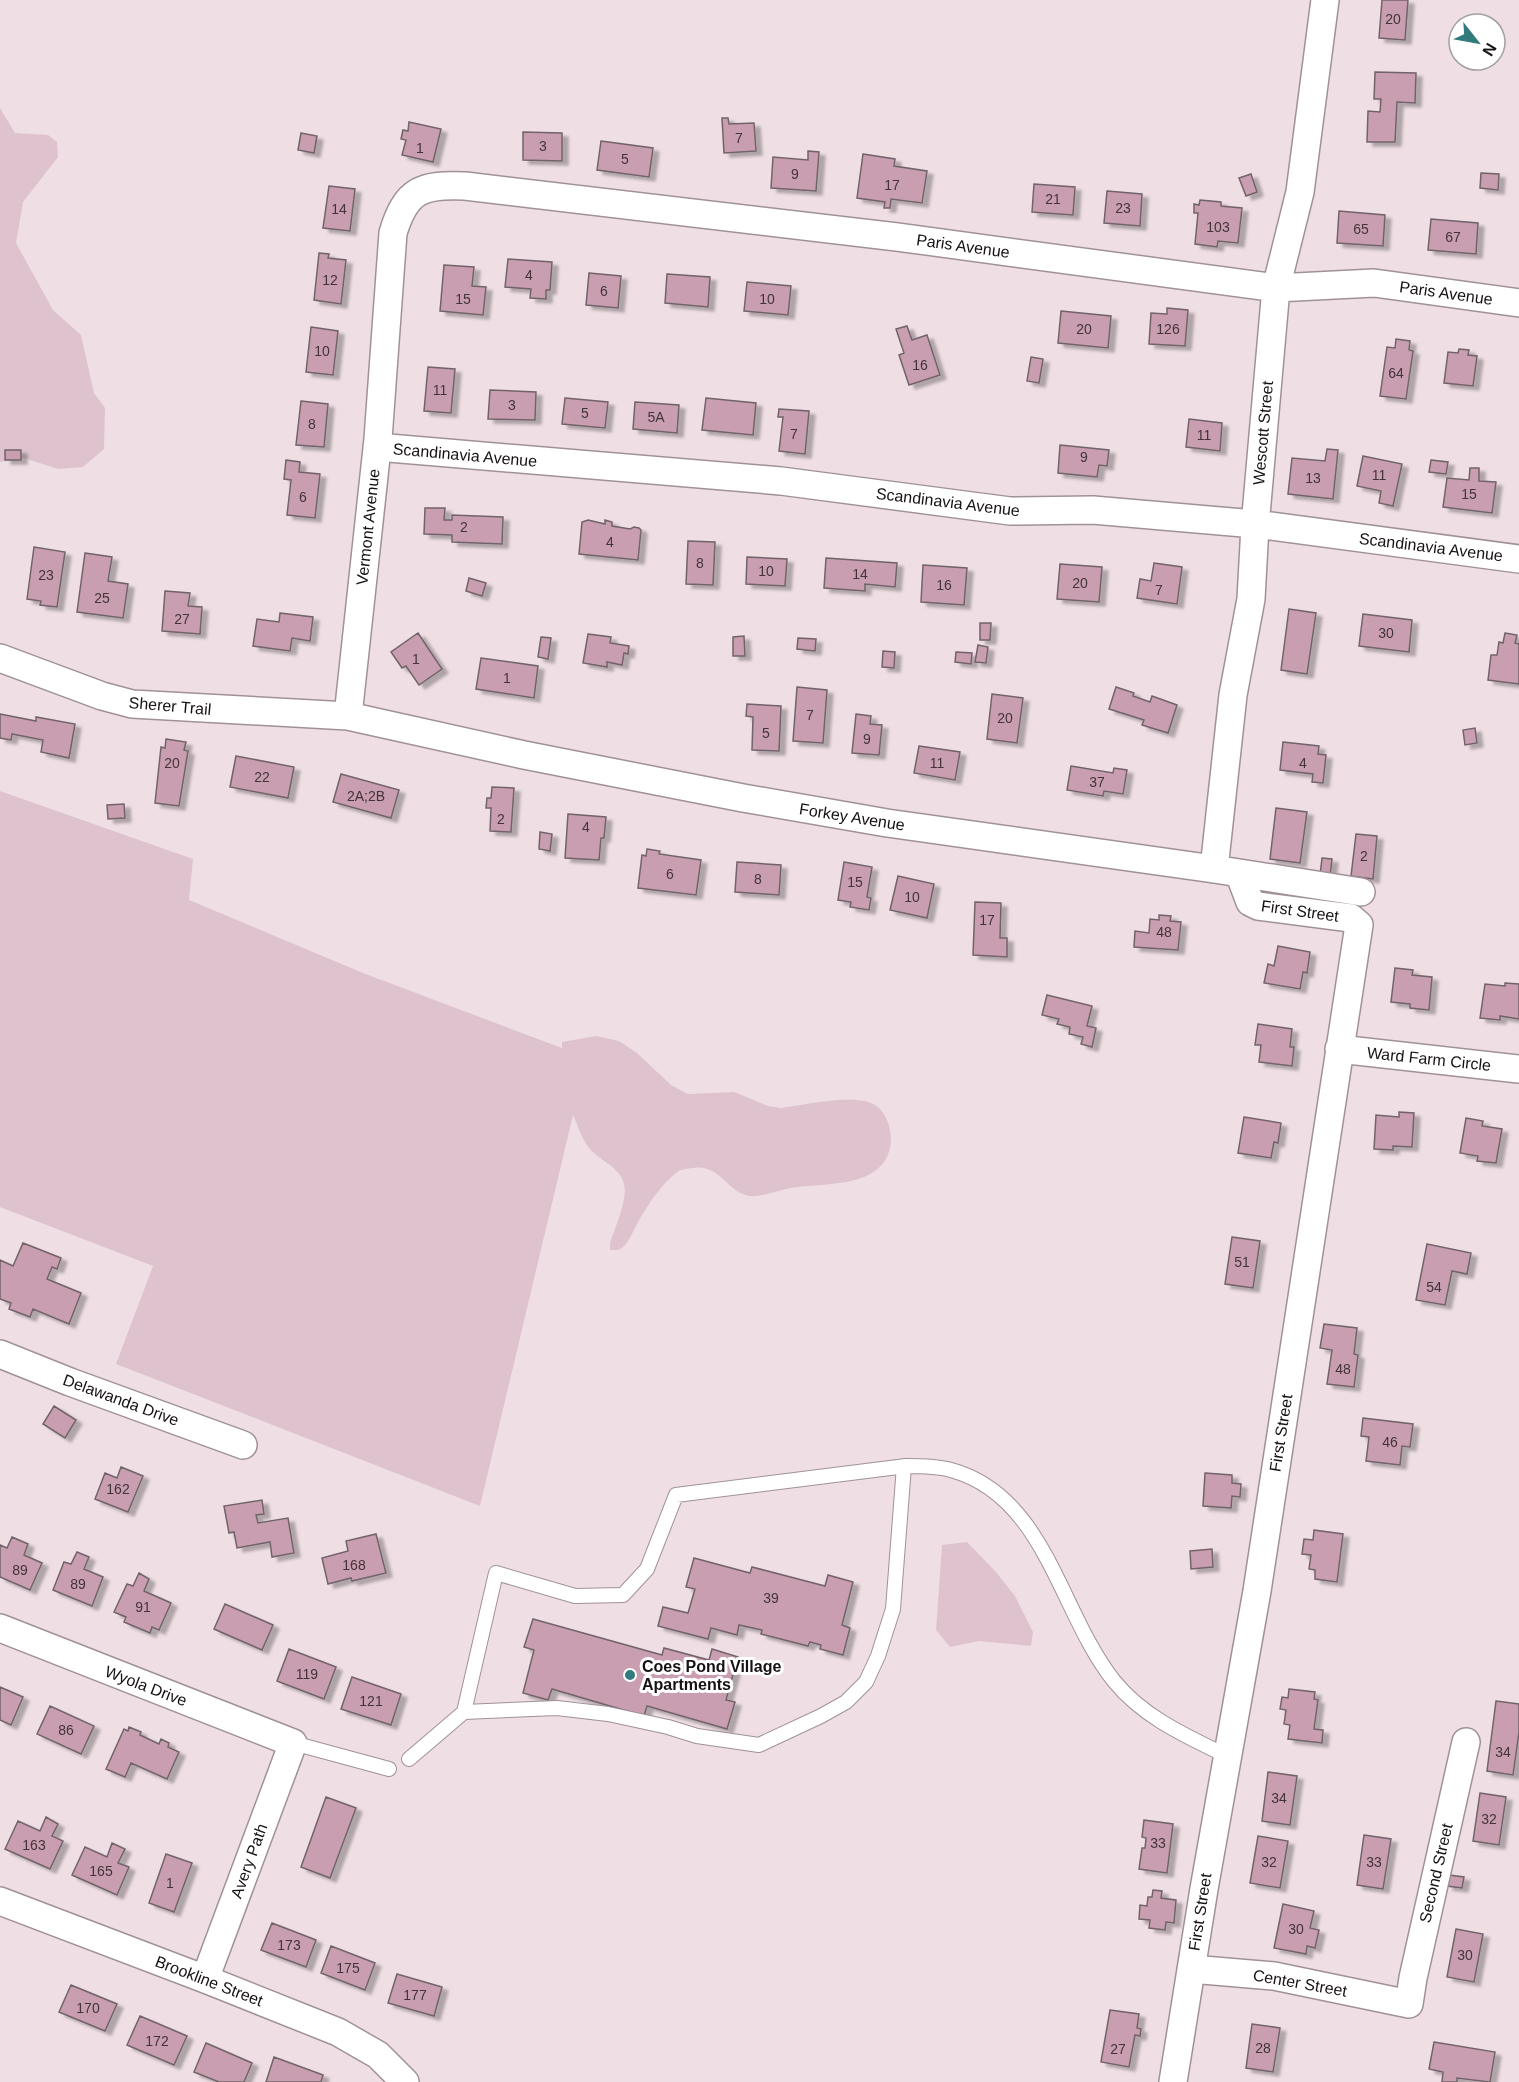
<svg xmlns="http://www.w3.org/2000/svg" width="1519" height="2082" font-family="Helvetica,sans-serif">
	<defs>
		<filter id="shadow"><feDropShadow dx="6" dy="4" stdDeviation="1.5" flood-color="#0004"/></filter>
	</defs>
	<rect width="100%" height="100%" fill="#efdfe5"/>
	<path fill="#dec3ce" d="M0 108 15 133 48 135 57 142 58 157 23 202 16 243 53 310 81 335 94 393 105 408 104 449 83 467 58 469 24 458 0 462Z
		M0 791 193 859 189 900 363 973 562 1048V1042L596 1036 619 1041 637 1053 671 1085 688 1094 734 1092 768 1106 781 1108C804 1105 856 1093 875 1105 886 1112 891 1127 891 1140 888 1190 826 1182 791 1188 779 1190 763 1197 751 1196 727 1194 721 1163 692 1168 688 1169 682 1169 679 1171 664 1180 645 1209 637 1224 633 1231 629 1242 623 1247 618 1251 615 1250 610 1250V1243C615 1228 628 1199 624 1184 621 1168 599 1160 589 1148 581 1138 578 1125 573 1115L480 1506 116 1364 153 1266 0 1207Z
		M967 1542 996 1572 1015 1596 1033 1632 1031 1646 979 1641 950 1647 936 1630 942 1545Z"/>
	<path fill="#c99eb0" stroke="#72646a" stroke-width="1.5" filter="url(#shadow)" d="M1382 0H1408L1405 40 1379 38Z
		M1375 72 1416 73 1415 103 1397 102 1395 142H1367L1368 111 1380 112 1381 99H1374Z
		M722 118H728L729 124 754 123 756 151 724 153Z
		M409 122 441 129 433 162 402 155 406 140 401 139 403 130 408 131Z
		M523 132 562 133V161L523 160Z
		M301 133 317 136 314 153 298 150Z
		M601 141 653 148 649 177 597 170Z
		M808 151 819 152 816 191 771 188 773 157 808 160Z
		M863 154 895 159 894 166 927 171 922 203 891 199 890 208H884L885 202 857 198Z
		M1481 173 1499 174 1498 190 1480 188Z
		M1251 174 1257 192 1246 196 1239 178Z
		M1034 184 1075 187 1073 215 1032 212Z
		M329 186 355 189 350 231 323 228Z
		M1107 191 1142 194 1140 226 1104 223Z
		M1200 200 1221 202V206L1242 208 1238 243 1218 241 1217 247 1195 244 1198 213H1194V204L1199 205Z
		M1339 211 1385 215 1383 246 1337 243Z
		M1431 219 1478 223 1476 254 1428 250Z
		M319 253 329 254 328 258 346 260 341 304 314 300Z
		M508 259 552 262 550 290H546V299L530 298 531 289 505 287Z
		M444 265 474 267 472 286 486 287 483 315 440 311Z
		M589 273 621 276 618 308 586 305Z
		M667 274 710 277 708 307 665 303Z
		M747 282 791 286 788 315 744 311Z
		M1167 308 1188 310 1185 346 1149 344 1151 313 1167 314Z
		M1061 311 1111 316 1108 348 1058 343Z
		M907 326 912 340 927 335 940 375 909 385 899 355 904 353 896 329Z
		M311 327 338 331 333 375 306 372Z
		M1396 339 1410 341 1409 350 1413 351 1406 399 1380 396 1387 347 1395 348Z
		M1459 349 1469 350 1468 355 1477 356 1473 386 1444 383 1448 352 1458 353Z
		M1031 357 1043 359 1039 383 1027 381Z
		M428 367 455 369 451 413 424 411Z
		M490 390 536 392 535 420 488 419Z
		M565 398 608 402 605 428 562 424Z
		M706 398 756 403 753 435 702 430Z
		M301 401 328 404 324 447 296 445Z
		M635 402 679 405 677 433 633 429Z
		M779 409 809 411 805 454 779 451 783 417H778Z
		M1189 419 1222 423 1220 451 1186 447Z
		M1060 445 1109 450 1107 466 1099 465 1097 477 1058 473Z
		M1327 449 1338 450 1333 499 1288 494 1292 458 1325 461Z
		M5 450H21V460H5Z
		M1363 456 1402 464 1393 506 1379 503 1381 491 1357 486Z
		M286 460 300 462 299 472 320 474 315 518 287 515 291 480 284 479Z
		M1431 460 1448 462 1446 474 1429 472Z
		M1470 468H1479V481L1496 482 1492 513 1443 507 1447 478 1469 480Z
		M425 508H445L444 520H452V515L503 517 502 544 452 542V535L424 534Z
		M588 520 605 524V520L612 522V526L630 529 634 527 639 528 641 530 638 560 579 554 582 522Z
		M688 541 715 542 713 585 686 584Z
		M34 547 65 552 57 607 40 605 41 601 27 599Z
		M85 553 112 557 108 581 128 584 123 618 77 612Z
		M747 557 787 559 785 586 746 584Z
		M826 558 897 563 895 587 865 584V591L824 588Z
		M1154 563 1182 567 1177 604 1137 598 1140 579 1151 581Z
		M1060 564 1102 567 1099 602 1057 599Z
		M923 565 967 568 964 605 921 602Z
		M469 578 486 583 482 596 466 591Z
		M165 591 190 593 188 606 202 607 200 634 162 631Z
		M1289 609 1316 613 1307 674 1281 670Z
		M280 613 313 617 310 641 292 638 290 651 253 646 257 619 279 622Z
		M1363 614 1412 620 1409 652 1359 646Z
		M980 623H991L990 640H980Z
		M418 633 442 669 419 685 406 666 402 668 391 652Z
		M1505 633 1517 635 1515 643 1519 644V684L1488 680 1491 655H1497L1499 642 1503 643Z
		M588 634 611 637 610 643 629 646 628 654 624 653 622 665 607 662V667L583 663Z
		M744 636 745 656H733V637Z
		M541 637 551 638 548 659 538 657Z
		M798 638 816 639 815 651 797 649Z
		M978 645 988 647 986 663 975 662Z
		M883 651 895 652 894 668 882 667Z
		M956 652 972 653 971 664 955 662Z
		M481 658 538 666 534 698 476 689Z
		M797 687 827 690 823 743 793 741Z
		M1116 687 1134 693 1133 696 1150 702 1152 696 1177 705 1168 733 1142 725 1144 720 1109 709Z
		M992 694 1023 698 1017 743 987 739Z
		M747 704 781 706 779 751 752 750 753 717 746 716Z
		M0 714 36 721V717L75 724 69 758 41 752 43 740 12 734 11 740 0 738Z
		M856 714 871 716 870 724 882 725 879 755 852 753Z
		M1475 728 1477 743 1465 745 1463 730Z
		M166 739 186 742 184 750 188 751 179 806 155 803 161 747 165 748Z
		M1283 742 1319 746 1318 754 1326 755 1323 783 1312 782 1313 774 1280 770Z
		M919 746 960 752 955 780 914 773Z
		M236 756 294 767 288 798 230 787Z
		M1071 766 1113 773 1114 768 1127 770 1123 794 1104 791 1103 796 1067 790Z
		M341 774 399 790 391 818 333 802Z
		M492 787 514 788 511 832 490 831 491 808H486L487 798H491Z
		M124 804 125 818 108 819 107 805Z
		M1276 808 1307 812 1300 863 1270 859Z
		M568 814 606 817 604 838H601L599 860 565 858Z
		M540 832 552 834 550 851 539 849Z
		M1356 834 1377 836 1373 879 1351 876Z
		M647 849 660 851 659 854 701 860 696 895 638 888 642 855 646 856Z
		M1322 858 1332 859 1330 876 1320 875Z
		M737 862 781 865 779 895 735 892Z
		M844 862 872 867 867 897 871 898 869 910 850 907 851 902 838 900Z
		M898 876 934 884 927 918 890 910Z
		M975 902 1001 903 1000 938H1007V957L973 955Z
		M1159 915 1171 916 1170 921 1181 922 1178 950 1134 947 1135 931 1149 933 1150 919 1159 920Z
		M1278 946 1310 952 1307 973 1303 972 1300 989 1264 983 1268 964 1274 966Z
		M1395 968 1413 970 1412 975 1432 977 1429 1010 1410 1008V1004L1391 1002Z
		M1505 983 1519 984V1019L1500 1016V1020L1480 1018 1485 984 1505 986Z
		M1047 995 1092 1006 1087 1026 1096 1028 1092 1047 1081 1044 1083 1037 1069 1034 1070 1027 1057 1024 1059 1019 1042 1015Z
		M1258 1024 1292 1029 1290 1047H1294L1292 1066 1259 1062 1261 1045H1255Z
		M1399 1112 1414 1113 1412 1147 1393 1146V1150L1374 1149 1376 1115 1399 1117Z
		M1244 1117 1281 1123 1278 1143 1274 1142 1271 1158 1238 1153Z
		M1466 1118 1483 1121 1482 1126 1502 1129 1496 1163 1477 1161 1478 1156 1460 1153Z
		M1232 1237 1260 1241 1253 1288 1225 1284Z
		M23 1243 61 1258 57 1269 52 1267 47 1279 81 1293 69 1324 33 1309 30 1317 9 1309 11 1303 0 1299V1260L13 1266Z
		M1427 1244 1471 1253 1467 1274 1452 1271 1445 1305 1416 1300Z
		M1324 1324 1357 1328 1354 1354 1358 1355 1354 1387 1327 1384 1332 1350 1320 1348Z
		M54 1406 76 1420 65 1438 43 1424Z
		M1363 1418 1413 1424 1410 1447 1402 1446 1400 1465 1366 1461 1369 1437 1361 1436Z
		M121 1467 143 1476 128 1512 95 1499 105 1473 117 1478Z
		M1205 1473 1232 1475V1483L1241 1484 1240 1497 1232 1496 1231 1508 1203 1506Z
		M262 1500 264 1514 256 1515 258 1523 288 1518 294 1553 272 1557 270 1542 237 1548 234 1532 229 1533 224 1506Z
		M1314 1530 1343 1534 1337 1582 1315 1579V1570L1309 1569 1311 1555 1302 1554 1304 1539 1313 1540Z
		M376 1534 386 1573 352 1581 351 1578 328 1584 322 1558 348 1551 346 1541Z
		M12 1537 28 1544 24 1555 42 1563 30 1590 0 1577V1545L7 1548Z
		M1212 1549 1213 1567 1191 1569 1190 1551Z
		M77 1552 89 1557 84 1569 103 1577 92 1606 53 1590 64 1562 71 1564Z
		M694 1558 750 1573 752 1567 825 1586 828 1575 853 1582 842 1625 850 1628 843 1655 820 1649 821 1645 810 1642 808 1646 761 1634 762 1630 739 1625 737 1635 711 1628 708 1639 658 1626 663 1607 688 1613 695 1589 686 1587Z
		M139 1573 149 1579 144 1591 171 1603 159 1630 152 1627 150 1633 124 1622 126 1617 114 1612 127 1584 133 1586Z
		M225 1604 273 1625 262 1650 214 1629Z
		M533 1619 662 1655 664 1648 709 1660 712 1649 738 1657 726 1700 735 1702 727 1729 647 1706 644 1716 552 1689 548 1700 523 1693 534 1650 524 1647Z
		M289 1649 336 1667 324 1699 277 1681Z
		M352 1677 401 1694 391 1725 341 1709Z
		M0 1687 23 1697 11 1725 0 1720Z
		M1289 1689 1315 1692 1314 1699 1318 1700 1314 1729 1323 1730 1322 1743 1288 1739 1290 1725 1284 1724 1286 1710 1280 1709 1282 1697 1288 1698Z
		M1496 1701 1519 1704V1732L1513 1775 1487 1771Z
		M50 1706 94 1726 81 1754 37 1734Z
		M129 1727 141 1732 140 1735 159 1744 161 1739 169 1743 168 1747 179 1752 167 1779 131 1763 125 1777 106 1769 124 1729 128 1731Z
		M1268 1772 1297 1776 1290 1825 1262 1821Z
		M1480 1793 1506 1797 1499 1845 1473 1841Z
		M326 1797 356 1808 330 1878 301 1867Z
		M46 1817 58 1824 52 1836 63 1841 50 1869 5 1849 18 1821 40 1831Z
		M1144 1820 1173 1824 1167 1873 1139 1869 1142 1848H1145L1146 1838 1142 1837Z
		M1364 1835 1391 1839 1383 1889 1357 1885Z
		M1258 1836 1288 1841 1280 1888 1250 1883Z
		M112 1843 125 1849 118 1863 129 1867 117 1895 72 1875 85 1847 107 1857Z
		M166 1854 192 1863 174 1912 149 1903Z
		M1449 1875 1464 1877 1462 1888 1447 1886Z
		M1153 1890 1162 1891 1161 1898 1176 1900 1174 1923 1166 1922 1165 1930 1149 1928 1150 1920 1139 1919 1140 1905 1147 1906 1148 1897H1152Z
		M1283 1904 1314 1911 1310 1928 1319 1930 1315 1948 1307 1946 1306 1954 1274 1948Z
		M272 1923 316 1940 306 1967 261 1950Z
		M1456 1929 1483 1934 1474 1982 1447 1977Z
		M331 1946 375 1963 365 1990 321 1973Z
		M397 1974 442 1987 434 2016 388 2003Z
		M71 1985 117 2004 105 2031 59 2012Z
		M1110 2010 1139 2014 1137 2028 1141 2029 1140 2036 1135 2035 1129 2067 1101 2062Z
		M140 2016 187 2036 174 2065 127 2045Z
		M1252 2024 1280 2028 1273 2072 1246 2068Z
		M1434 2042 1495 2052 1490 2082 1457 2078V2082H1442L1443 2072 1429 2069Z
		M206 2043 252 2063 244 2082H219L194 2072Z
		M274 2057 323 2075 321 2082H266Z"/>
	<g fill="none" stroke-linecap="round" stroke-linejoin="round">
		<g stroke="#a09198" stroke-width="16">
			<path id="lane" d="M464 1712 557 1708 608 1714 668 1727 697 1736 759 1745 821 1716 846 1702 866 1682 878 1656 893 1609 904 1466
				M293 1743 389 1769
				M409 1759 464 1712 496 1573 575 1596 623 1595 647 1569 676 1495 906 1466C921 1466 937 1466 951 1470 1046 1496 1059 1612 1114 1681 1143 1717 1186 1736 1227 1756"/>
		</g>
		<g stroke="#a09198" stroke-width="30">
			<path id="street" d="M377 447 781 481 1010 511 1093 510 1255 524 1519 559
				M0 658 102 696 132 704 348 716 524 755 743 798 887 823 1214 869 1361 892
				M348 716 378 439 393 233C406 189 423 184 465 186L897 237 1276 288 1374 283 1519 303
				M1214 869 1233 695 1251 599 1255 526 1276 288 1300 192 1325 0
				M1339 1049 1519 1069
				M0 1354 70 1382 243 1445
				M0 1628 293 1743 205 1979
				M0 1901 205 1979 338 2032 378 2055 405 2082
				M1191 1969 1274 1976 1409 2004 1413 1978 1466 1742
				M1173 2082 1204 1889 1257 1591 1359 925 1351 918 1258 906 1250 902 1239 873"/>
		</g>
		<use href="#lane" stroke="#fff" stroke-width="14"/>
		<use href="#street" stroke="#fff" stroke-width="27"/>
	</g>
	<circle fill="#317a7e" stroke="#fff" stroke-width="2" cx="630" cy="1675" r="6"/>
	<g text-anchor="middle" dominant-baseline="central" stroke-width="6" stroke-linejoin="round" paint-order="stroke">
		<g font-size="14" fill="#43343a">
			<text x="1393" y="19">20</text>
			<text x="739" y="138">7</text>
			<text x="543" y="146">3</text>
			<text x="420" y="148">1</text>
			<text x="625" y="159">5</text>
			<text x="795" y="174">9</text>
			<text x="892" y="185">17</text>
			<text x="1053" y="199">21</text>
			<text x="1123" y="208">23</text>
			<text x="339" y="209">14</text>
			<text x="1218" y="227">103</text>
			<text x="1361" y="229">65</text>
			<text x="1453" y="237">67</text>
			<text x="529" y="275">4</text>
			<text x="330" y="280">12</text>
			<text x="604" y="291">6</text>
			<text x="463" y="299">15</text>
			<text x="767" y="299">10</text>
			<text x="1084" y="329">20</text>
			<text x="1168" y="329">126</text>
			<text x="322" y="351">10</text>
			<text x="920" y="365">16</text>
			<text x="1396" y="373">64</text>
			<text x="440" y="390">11</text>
			<text x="512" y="405">3</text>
			<text x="585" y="413">5</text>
			<text x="656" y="417">5A</text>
			<text x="312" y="424">8</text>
			<text x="794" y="434">7</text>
			<text x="1204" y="435">11</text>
			<text x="1084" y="457">9</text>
			<text x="1379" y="475">11</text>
			<text x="1313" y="478">13</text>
			<text x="1469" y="494">15</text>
			<text x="303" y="497">6</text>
			<text x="464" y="527">2</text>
			<text x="610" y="542">4</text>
			<text x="700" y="563">8</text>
			<text x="766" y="571">10</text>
			<text x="860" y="574">14</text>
			<text x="46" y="575">23</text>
			<text x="1080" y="583">20</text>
			<text x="944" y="585">16</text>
			<text x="1159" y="590">7</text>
			<text x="102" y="598">25</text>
			<text x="182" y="619">27</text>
			<text x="1386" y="633">30</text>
			<text x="416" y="659">1</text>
			<text x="507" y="678">1</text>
			<text x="810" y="715">7</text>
			<text x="1005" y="718">20</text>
			<text x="766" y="733">5</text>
			<text x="867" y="739">9</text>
			<text x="172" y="763">20</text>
			<text x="937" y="763">11</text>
			<text x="1303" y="763">4</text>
			<text x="262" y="777">22</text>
			<text x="1097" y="782">37</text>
			<text x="366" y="796">2A;2B</text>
			<text x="501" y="819">2</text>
			<text x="586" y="827">4</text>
			<text x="1364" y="856">2</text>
			<text x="670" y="874">6</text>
			<text x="758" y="879">8</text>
			<text x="855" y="882">15</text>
			<text x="912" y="897">10</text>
			<text x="987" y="920">17</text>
			<text x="1164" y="932">48</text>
			<text x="1242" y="1262">51</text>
			<text x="1434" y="1287">54</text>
			<text x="1343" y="1369">48</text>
			<text x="1390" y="1442">46</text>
			<text x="118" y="1489">162</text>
			<text x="354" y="1565">168</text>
			<text x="20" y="1570">89</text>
			<text x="78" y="1584">89</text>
			<text x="771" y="1598">39</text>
			<text x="143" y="1607">91</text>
			<text x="307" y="1674">119</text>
			<text x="371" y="1701">121</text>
			<text x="66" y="1730">86</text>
			<text x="1503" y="1752">34</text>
			<text x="1279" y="1798">34</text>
			<text x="1489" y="1819">32</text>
			<text x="1158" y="1843">33</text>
			<text x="34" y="1845">163</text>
			<text x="1269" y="1862">32</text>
			<text x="1374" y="1862">33</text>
			<text x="101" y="1871">165</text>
			<text x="170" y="1883">1</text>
			<text x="1296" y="1929">30</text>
			<text x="289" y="1945">173</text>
			<text x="1465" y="1955">30</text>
			<text x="348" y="1968">175</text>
			<text x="415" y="1995">177</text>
			<text x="88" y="2008">170</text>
			<text x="157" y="2041">172</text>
			<text x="1263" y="2048">28</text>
			<text x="1118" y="2049">27</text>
		</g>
		<g font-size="16" fill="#161113" stroke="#fff">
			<text transform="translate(963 246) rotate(8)">Paris Avenue</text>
			<text transform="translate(1446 293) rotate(8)">Paris Avenue</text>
			<text transform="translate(1263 433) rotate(-85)">Wescott Street</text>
			<text transform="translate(465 455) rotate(5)">Scandinavia Avenue</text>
			<text transform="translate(948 502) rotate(7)">Scandinavia Avenue</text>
			<text transform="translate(368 527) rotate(-84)">Vermont Avenue</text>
			<text transform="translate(1431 547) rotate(7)">Scandinavia Avenue</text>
			<text transform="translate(170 706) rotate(5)">Sherer Trail</text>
			<text transform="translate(852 817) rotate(9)">Forkey Avenue</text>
			<text transform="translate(1300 911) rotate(8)">First Street</text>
			<text transform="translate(1429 1059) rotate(6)">Ward Farm Circle</text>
			<text transform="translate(121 1400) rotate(20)">Delawanda Drive</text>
			<text transform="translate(1281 1433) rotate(-81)">First Street</text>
			<text transform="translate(146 1686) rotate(21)">Wyola Drive</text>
			<text transform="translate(249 1861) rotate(-70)">Avery Path</text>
			<text transform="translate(1436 1873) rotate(-77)">Second Street</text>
			<text transform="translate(1200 1912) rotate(-81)">First Street</text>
			<text transform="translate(209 1981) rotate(21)">Brookline Street</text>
			<text transform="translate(1300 1983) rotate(10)">Center Street</text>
		</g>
		<g font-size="16" font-weight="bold" fill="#161113" stroke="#fff" text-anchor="start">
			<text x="642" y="1666">Coes Pond Village<tspan x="642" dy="18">Apartments</tspan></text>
		</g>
	</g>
	<g transform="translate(1477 42) rotate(121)"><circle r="28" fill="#ffffff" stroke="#a2a0a1" stroke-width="1.5"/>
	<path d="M0-4.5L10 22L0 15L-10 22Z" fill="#317a7e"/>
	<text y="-9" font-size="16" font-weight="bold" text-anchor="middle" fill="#161113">N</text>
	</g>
</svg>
